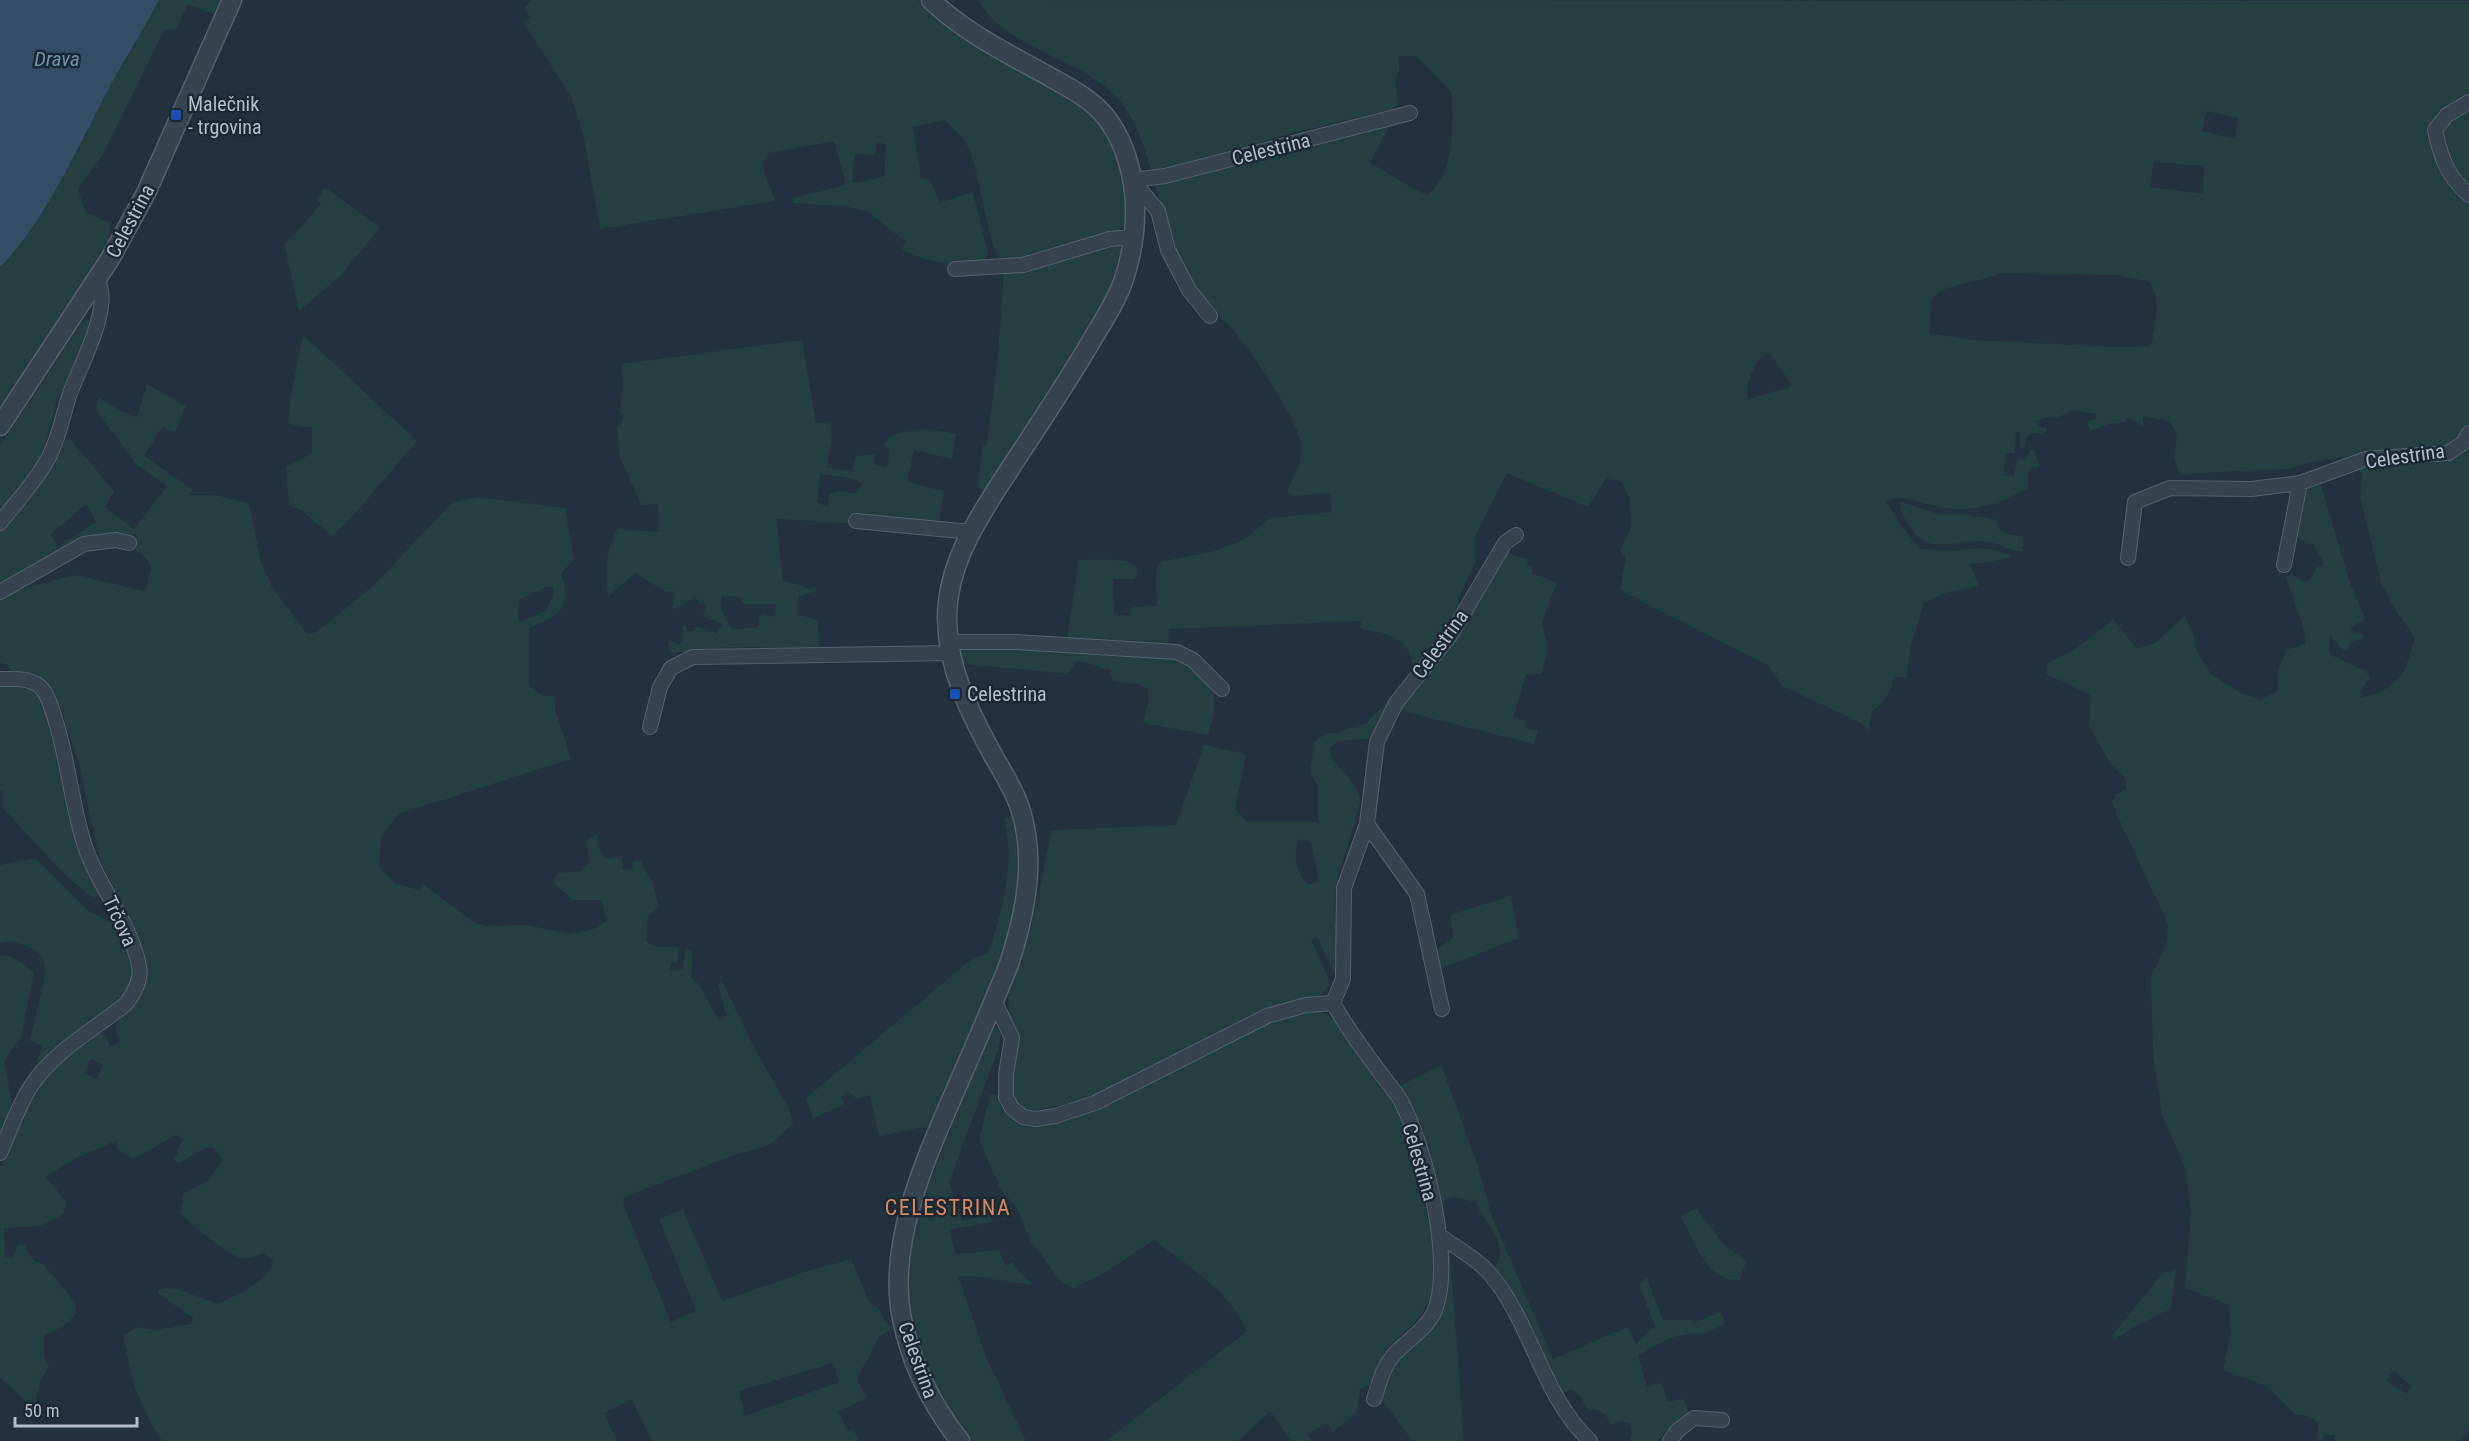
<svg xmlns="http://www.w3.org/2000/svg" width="2469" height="1441" font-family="'Roboto Condensed',sans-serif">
	<rect width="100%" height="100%" fill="#23313e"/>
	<path fill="#253e3f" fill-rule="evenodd" d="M159 0H223L216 15 188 4 176 30 165 29 104 152 78 189 85 212 110 223 109 248 54 336 22 375 0 407V267C45 222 77 148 107 92 123 61 143 31 159 0Z
		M532 0H918C952 32 993 53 1033 76 1057 90 1088 103 1103 128 1122 157 1125 191 1125 225L1118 231 1040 258 1002 262C988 250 980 169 967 145 962 136 952 128 945 120L913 127 921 178 929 179 940 203 973 192 988 253 984 263C954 269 928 261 901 250L906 242 868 212 851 207 794 203 792 198 846 185 834 141 768 153 762 165 775 201 600 229 584 138 571 96 523 22 530 17 524 8ZM877 142 886 144 884 177 853 183 852 175 855 154 875 155Z
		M978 0 2469 1V1429L2459 1441H2335V1435H2324L2323 1441H2317L2318 1422 2309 1416 2296 1415 2267 1386 2223 1370 2231 1332 2229 1305 2185 1288 2191 1211 2185 1168 2162 1114 2153 1055 2151 977 2167 941 2168 924 2116 813 2112 801 2116 794 2126 790V779L2111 765 2089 726 2091 695 2046 674 2047 663C2073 653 2092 637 2113 619L2136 648 2154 644 2184 616 2194 635 2196 651 2211 674 2241 693 2260 700 2277 691 2279 669 2287 650 2305 644 2304 630 2286 577 2292 574 2306 583 2315 573 2316 567H2322L2323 561 2313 544 2304 542 2296 535V486L2317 471 2349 580 2365 619 2352 627 2351 633 2363 634 2364 638 2350 643 2348 651H2344L2330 635 2329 651 2331 655 2366 671 2370 678 2360 691V698C2379 694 2398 685 2406 666 2410 657 2411 648 2415 638L2396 611 2381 583 2360 497 2362 476 2358 461 2345 462 2342 457 2308 463 2289 469 2179 474C2178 468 2174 460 2175 454 2176 438 2180 435 2168 421L2143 416V426L2126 417 2125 422 2108 424 2090 431 2087 422 2096 418V414L2071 410 2058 417 2044 418 2035 422 2038 426 2047 428 2046 434 2031 433 2026 438 2025 447 2020 449V432H2016L2015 453H2006L2004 475 2014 477 2017 460H2026L2030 450 2035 451 2039 466 2029 469 2027 483 2030 487C2002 503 1977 512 1945 508 1925 505 1904 493 1886 501L1900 524 1919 548C1931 549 1942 551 1954 551 1978 549 1988 544 2011 557L1992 562 1970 564 1979 586 1941 594 1924 603 1911 646 1906 678 1894 676C1892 692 1885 702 1872 711L1869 730 1858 721 1782 686 1768 665 1620 590 1626 557 1620 550 1631 529 1630 498 1622 482 1607 477 1588 507 1507 473 1475 537V563L1458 599 1462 611 1418 674 1412 668C1410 634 1388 636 1360 628L1361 621 1169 629 1168 644 1067 638 1079 560C1089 560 1130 557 1136 566 1137 568 1137 573 1137 575L1134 579H1113L1114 614 1130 616 1131 607 1158 606C1157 592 1151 571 1163 561L1211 552 1245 539 1270 518 1332 512 1330 493 1294 496 1287 491C1294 476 1304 460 1301 443 1297 420 1250 349 1233 330 1216 311 1195 295 1183 272 1168 245 1166 213 1154 185L1195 170 1392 121 1370 163 1427 196C1456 170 1452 128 1452 93L1416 56H1399V69L1395 81 1398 104 1393 109 1297 132 1152 174C1145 148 1136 119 1118 99 1081 57 1005 49 978 0ZM2207 111 2238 118 2235 139 2202 131ZM2153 162 2204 166 2203 194 2151 187ZM2003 273 2114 275 2148 281C2162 297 2155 323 2152 342L2149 346 2117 347 1973 340 1929 333 1931 301 1941 290ZM1767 353 1771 355 1791 384 1790 387 1748 399C1744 386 1755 360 1767 353ZM2394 1371 2412 1387 2406 1394 2386 1380Z
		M325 187 380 228 340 276 299 311 284 243 295 234 321 204 317 199Z
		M1116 242 1121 247C1114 294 1083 336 1058 375 1034 413 1010 451 986 489L977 488 983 446 987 444 998 356 1004 270Z
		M85 318 89 319 91 323 70 377 57 400 43 454 35 468 0 514V446Z
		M303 335 417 441 352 517 332 536 301 510 289 505 286 467 312 453V428L288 424 290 399Z
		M802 340 816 423 831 422 832 437 827 467 853 471 856 456 875 454 874 465 887 467 890 449 882 447C886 442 890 436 897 434 910 428 942 430 956 434L952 459 914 450 907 482 944 491 939 524H858L777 519 783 581 809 588 816 587V591L799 596 798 615 818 620 819 648 729 647 671 653 668 649 669 641 679 644 683 640V626H686L688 631H694L697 626 717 634 722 623 706 618 703 615 706 605 703 603H699L695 597C685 600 683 608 672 609L674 592 665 591 635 573 608 597C606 572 604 552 618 529L659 532 658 504 641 505 620 457 617 426H620L624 415 619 413 623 385 622 364ZM820 474C834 477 851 475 862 484L856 493 839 491 829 494 828 507 817 502ZM722 595 740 597 742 603C752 606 764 603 776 605L775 617 764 614 759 616V625L756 627 736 629 730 627 721 608Z
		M147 384 186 406 175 432 162 427 144 456 193 490 189 495H214L249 503 261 562 272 587 307 634H314L373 586 453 502 479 497 565 508 574 560 561 573C573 608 560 615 529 628V685L543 696H555V709L571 759 398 814 381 837 379 866 395 883 420 891 422 883 472 921 484 926 527 925 569 934 595 929 607 920 601 900H573L553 882 558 873 581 871 590 862 586 841 597 834 598 846 605 859 614 857 622 859V870H632L633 861 640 860 653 884 659 906 648 917 646 941C655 951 666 945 678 947V964L671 962 670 970 683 969 685 947 693 952 691 978C703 984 710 1008 719 1020L727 1017 718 985 721 980 757 1053 789 1108 793 1124 769 1145 737 1154 627 1196 623 1199 625 1209 671 1322 696 1311 659 1219 683 1209 722 1301 811 1270 851 1259 869 1301 880 1310 884 1321 892 1328 879 1337 857 1379 866 1398 838 1412 848 1431 853 1428 859 1441H652L632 1400 604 1413 617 1441H162L150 1422 134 1386 123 1335 137 1327 155 1330 192 1324 193 1318 158 1293 159 1289 174 1288 218 1304C236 1294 271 1282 273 1260L263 1253C256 1256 249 1260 241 1258 230 1256 189 1223 180 1213L184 1193 209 1180 222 1160 214 1148H206L179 1163 174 1160 183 1139 176 1135 133 1159 118 1150 116 1141 78 1157 46 1177 67 1203 63 1214 41 1226 4 1228 5 1257 14 1258 18 1244 24 1245 34 1261 43 1264 75 1302 76 1313C63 1330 59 1326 44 1337V1355L49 1367 41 1379 33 1409 0 1377V1168L18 1126 44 1080 60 1062 99 1034 106 1036 110 1047 119 1042 116 1028 118 1018 144 984 145 960 135 932 99 858 79 763 55 694 47 683 31 676 14 674 9 666 0 662V598L11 592 75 575 145 591 151 569 146 558 132 547V542L136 540V533L130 537 107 535 0 586V530L38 478 59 440H71L114 491 105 507 134 529 167 486 137 465 96 410 99 397 118 410 137 417ZM86 504 96 522 58 547 51 534ZM546 587 553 588V596L546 611 520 622 518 617 519 600ZM91 1059 103 1064 97 1079 84 1073ZM833 1363 839 1382 745 1416 739 1391Z
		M1900 502 1938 514H1963L1997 520C1998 536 2011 535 2024 536L2022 551C2011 552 2001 544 1990 542 1969 538 1943 550 1924 541 1917 538 1912 529 1908 524 1903 517 1900 510 1900 502Z
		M1503 552 1528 559 1527 564 1532 566V574L1557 582 1542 622 1548 649 1541 674H1526L1513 718 1526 721 1525 728 1538 731 1534 744 1398 710Z
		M960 648 1128 649 1186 660 1207 676 1214 692V712L1208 735 1143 723 1149 698 1148 690 1141 685 1113 681 1110 670 1077 660 1069 674 973 665 961 663Z
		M0 684 34 690 43 698 100 890 97 898C81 897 19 824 3 808V791L0 790Z
		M1385 705H1392L1370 738 1337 742 1329 749C1334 769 1357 779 1361 801L1338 877 1334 902 1335 920 1342 956 1337 978 1316 936 1311 940 1328 977 1329 985 1317 999 1088 1097 1058 1106 1029 1111 1014 1105 1006 1076 1014 1028 1009 1013 1008 991 1031 928 1052 830 1176 825 1204 745 1246 754 1235 809 1248 822H1318V786L1310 773 1314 744 1317 739 1328 733 1340 732 1366 723ZM1299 839 1311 842 1318 877 1316 883 1308 884C1295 874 1293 853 1299 839Z
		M1012 816C1033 886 1001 956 976 1020 961 1055 947 1091 931 1126L879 1136 870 1095 857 1099 849 1092 841 1096 845 1104 813 1118 806 1098 973 958 988 954C1002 912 1016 863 1004 819Z
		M35 858 88 911 118 926 135 970 131 991 25 1087C28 1071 40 1061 42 1045L30 1041 46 971C43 947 25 943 4 942L0 944V865Z
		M1511 896 1519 938 1437 970 1434 951 1453 938 1450 915Z
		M5 955 16 959 34 972 21 1037 4 1061 13 1110 0 1144V956Z
		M1311 1009C1335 1014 1345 1034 1359 1053 1372 1072 1386 1090 1397 1110 1415 1142 1421 1179 1427 1215 1432 1238 1437 1263 1433 1287 1428 1319 1401 1330 1383 1355 1377 1364 1375 1375 1371 1384L1360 1389 1357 1412 1333 1432 1327 1424 1307 1434 1312 1441H1291L1270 1411 1239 1441H1106L1247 1331C1229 1290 1189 1267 1154 1240L1106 1272 1073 1288 1062 1283 1030 1240 1017 1208 1001 1190 979 1140 990 1095 995 1094 1005 1111 1017 1117 1060 1115 1284 1014Z
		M993 1025C1005 1031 1000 1042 997 1053L949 1182 962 1221 990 1214 992 1222 949 1230 956 1254 999 1250 1005 1266 1013 1262 1019 1272 1033 1285 978 1277 958 1276 987 1359 1026 1441H974L954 1421 925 1366 910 1317 908 1264 921 1203Z
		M1441 1065 1477 1163 1491 1214 1553 1359 1628 1327 1636 1344 1655 1326 1639 1285 1647 1278 1663 1320H1689L1694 1323 1721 1312 1725 1324 1703 1335C1680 1330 1656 1344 1638 1356L1647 1386 1662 1383 1668 1402 1683 1399 1689 1413 1672 1425 1658 1441H1629L1632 1433 1629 1423 1621 1421 1612 1425C1606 1414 1600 1408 1587 1410L1581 1397 1572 1389 1562 1394 1492 1270C1514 1248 1485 1223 1475 1202L1453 1197 1445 1200 1443 1208 1445 1219 1440 1222 1395 1089Z
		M1696 1208 1723 1243 1746 1262 1740 1280C1705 1281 1694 1241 1681 1216Z
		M1449 1246 1456 1251 1450 1254 1464 1441H1413L1381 1399 1380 1384 1432 1314 1441 1248Z
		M2176 1269 2171 1308 2130 1329 2115 1340 2111 1337 2161 1275Z"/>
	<path fill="#364e65" d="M0 0H159C143 31 123 61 107 92 77 148 45 222 0 267Z"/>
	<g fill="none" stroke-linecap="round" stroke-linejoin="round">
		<g stroke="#55616c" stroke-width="16">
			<path id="minor" d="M2469 102 2447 115 2435 130C2441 158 2447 176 2469 195
				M1132 180 1165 176 1410 113
				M1132 180 1158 211 1168 250 1189 290 1210 316
				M955 269 1023 265 1110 239 1134 237
				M856 521 971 532
				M0 523C17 501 37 480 49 457 59 437 63 416 69 396 79 367 114 307 97 279
				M2128 558 2135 502 2170 488 2251 489 2300 483 2366 459 2448 453 2463 443 2469 433
				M2284 565 2300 483
				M0 592 84 544 116 540 129 543
				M949 642H1015L1177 652 1193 660 1222 689
				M0 679C15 679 33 677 43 690 49 697 52 710 55 719 68 759 71 800 83 840 96 885 130 920 139 966 142 980 134 993 126 1004 95 1029 54 1051 31 1086 18 1106 10 1131 0 1153
				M650 727 660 687 671 668 693 657 950 653
				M1367 824 1417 894 1442 1009
				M994 1000 1012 1038 1006 1074V1097L1012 1108 1023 1117 1036 1119 1055 1116 1095 1103 1267 1016 1306 1005 1333 1003C1347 1029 1365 1052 1382 1075 1388 1083 1396 1092 1401 1101 1425 1146 1454 1261 1435 1310 1427 1330 1405 1341 1392 1357 1382 1369 1379 1385 1374 1399
				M1333 1003 1343 979 1344 888 1367 824 1377 742 1396 703 1450 636 1505 543 1516 535
				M1439 1235C1456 1248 1478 1259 1491 1275 1533 1326 1541 1394 1590 1441
				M1670 1441 1677 1431 1694 1418 1722 1420"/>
		</g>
		<g stroke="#55616c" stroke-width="21">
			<path id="tertiary" d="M931 0C965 33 1009 54 1050 77 1070 88 1091 99 1105 116 1121 136 1129 160 1133 184 1138 217 1134 248 1124 279 1116 303 1101 324 1089 345 1061 392 1030 438 1000 484 973 526 947 568 947 619 948 671 970 713 994 757 1004 774 1014 790 1020 808 1037 860 1025 914 1009 964 993 1004 976 1043 959 1082 929 1151 886 1241 902 1319 911 1364 932 1405 960 1441
				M0 426 110 259 146 193 232 0"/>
		</g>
		<use href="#minor" stroke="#37434e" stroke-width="14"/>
		<use href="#tertiary" stroke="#37434e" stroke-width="18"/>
	</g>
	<g fill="#1a4fb4" stroke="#1c2833" stroke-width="2">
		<rect x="170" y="109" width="12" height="12" rx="3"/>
		<rect x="949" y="688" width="12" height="12" rx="3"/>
	</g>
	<g text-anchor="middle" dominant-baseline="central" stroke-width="5" stroke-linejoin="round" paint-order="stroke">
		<g font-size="20" fill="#b3bec9" stroke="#1c2833" text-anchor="start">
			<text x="188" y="104">Malečnik<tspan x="188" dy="23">- trgovina</tspan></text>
			<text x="967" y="694">Celestrina</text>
		</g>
		<g font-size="20" fill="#b3bec9" stroke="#1c2833">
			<text transform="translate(1271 149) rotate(-14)">Celestrina</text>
			<text transform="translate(130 221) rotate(-62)">Celestrina</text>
			<text transform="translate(2405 456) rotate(-8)">Celestrina</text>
			<text transform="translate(1440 644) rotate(-54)">Celestrina</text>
			<text transform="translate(120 921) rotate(65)">Trčova</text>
			<text transform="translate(1420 1162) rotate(74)">Celestrina</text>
			<text transform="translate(918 1360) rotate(70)">Celestrina</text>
		</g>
		<g font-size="21" font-style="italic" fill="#7291ad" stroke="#1c2833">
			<text x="57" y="59">Drava</text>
		</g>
		<g font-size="22" letter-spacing="1.5" fill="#d78a60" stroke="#1c2833">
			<text x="948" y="1207">CELESTRINA</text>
		</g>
	</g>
	<path d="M15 1417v9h122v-9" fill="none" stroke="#b3bec9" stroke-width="3"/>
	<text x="24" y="1417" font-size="18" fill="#b3bec9" stroke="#1c2833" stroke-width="4.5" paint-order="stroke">50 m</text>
</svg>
